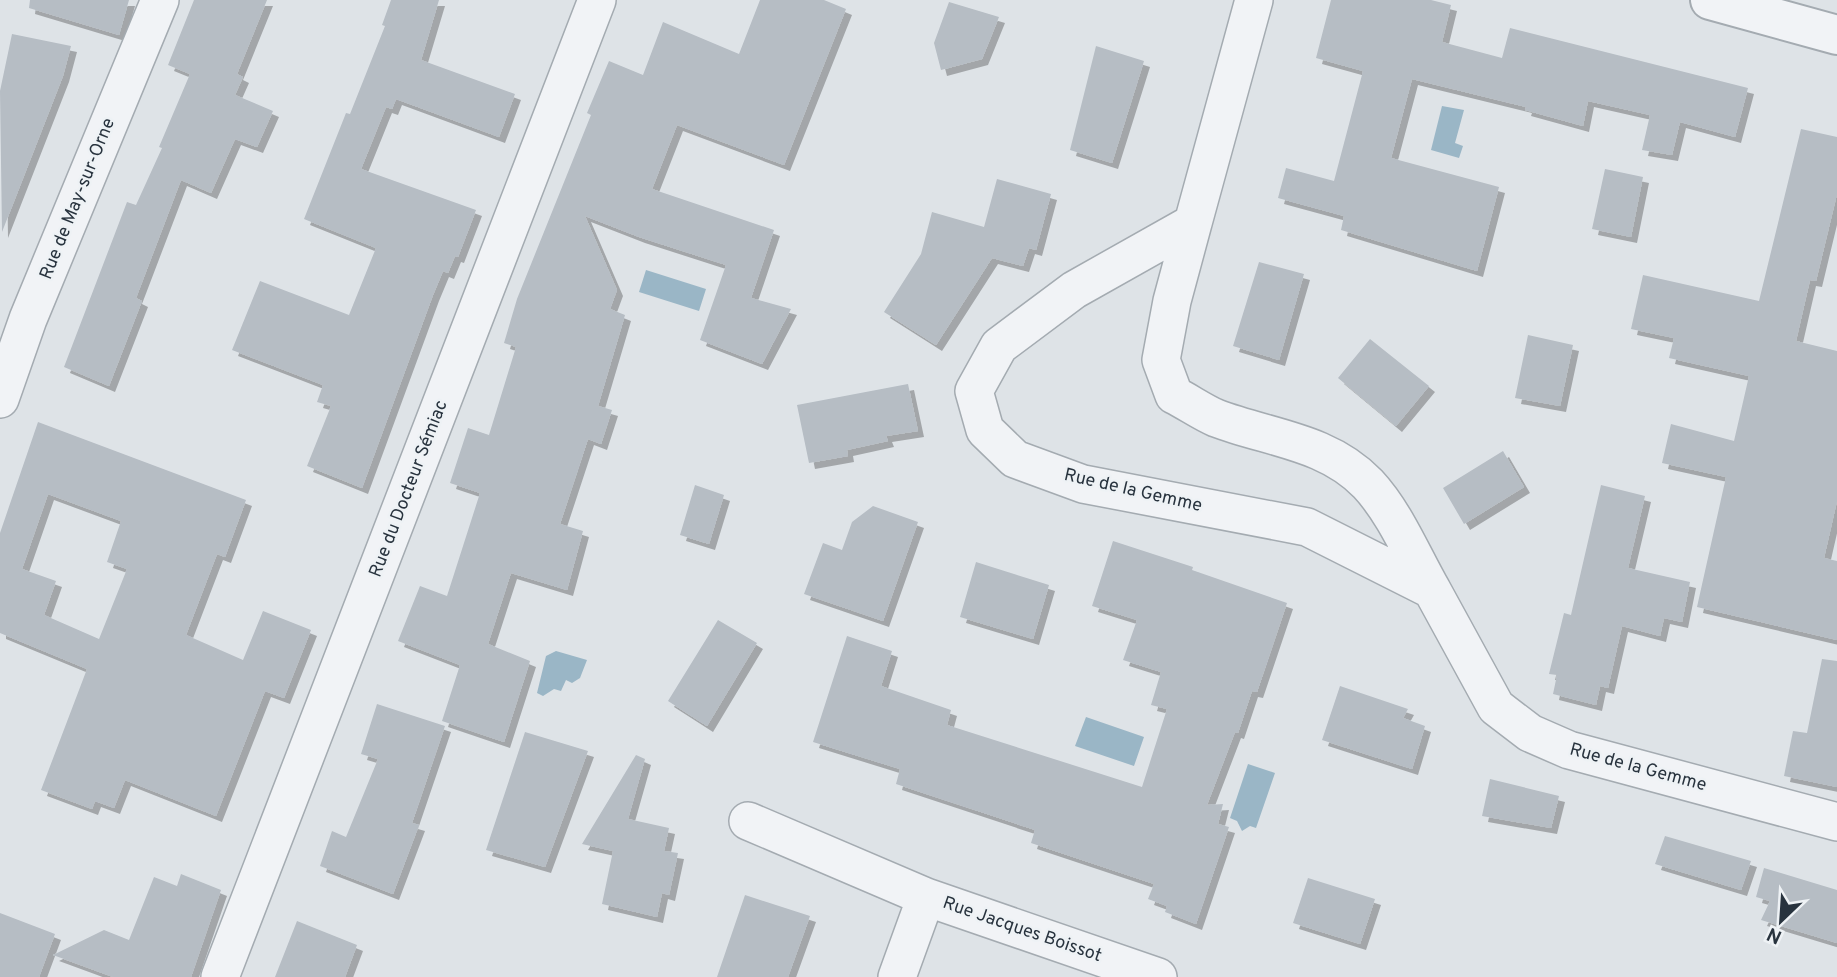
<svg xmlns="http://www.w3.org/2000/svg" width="1837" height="977" font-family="Overpass,sans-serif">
	<defs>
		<filter id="shadow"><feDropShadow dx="6" dy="6" stdDeviation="0" flood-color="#0004"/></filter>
	</defs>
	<rect width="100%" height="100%" fill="#dee3e7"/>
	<path fill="#9ab6c6" d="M1442 106 1464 110 1455 143 1463 146 1459 158 1431 150Z
		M646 270 706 289 699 311 639 292Z
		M556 651 587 660 580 678 572 683 566 680 561 691 554 689 543 696 537 693 546 656Z
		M1086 717 1144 737 1134 766 1075 746Z
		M1248 764 1275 773 1256 828 1250 826 1242 831 1237 821 1230 818Z"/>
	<path fill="#b6bdc4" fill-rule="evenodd" filter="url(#shadow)" d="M30 0H129L119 35 29 8Z
		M194 0H267L237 74 243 77 235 95 273 111 257 147 235 139 211 193 181 180 136 298 142 301 109 386 64 367 127 202 136 205 162 148 159 147 190 74 168 65Z
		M391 0H439L421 60 515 94 499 137 396 99 392 109 386 107 361 169 476 210 458 257 455 256 448 273 443 271 433 295 362 488 307 466 331 406 317 402 323 385 232 350 260 281 349 315 376 248 304 219 346 113 350 114 385 26 382 25Z
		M760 0H824L846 9 784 165 677 125 652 189 774 230 751 298 791 309 762 364 700 340 726 265 639 237 585 216 617 290 610 309 625 315 598 406 612 410 601 444 588 439 560 524 583 531 567 590 511 573 488 644 530 661 504 742 442 721 460 665 398 641 420 586 447 596 480 493 450 483 468 428 489 435 516 347 504 343 517 299 591 115 587 113 609 61 643 75 663 22 739 54Z
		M1331 0H1431L1451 5 1442 42 1502 58 1510 28 1748 88 1735 137 1680 122 1672 155 1642 150 1650 115 1588 101 1583 126 1525 110 1526 107 1412 79 1391 158 1499 187 1477 271 1341 230 1344 216 1278 198 1286 168 1334 181 1363 71 1316 58Z
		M949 2 999 17 982 59 941 70 934 43Z
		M12 34 71 46 63 76 2 232 0 91Z
		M1096 46 1144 61 1112 163 1070 150Z
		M1801 129 1837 137V194L1816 281 1810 280 1796 341 1837 351V501L1824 558 1837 561V640L1697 607 1726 477 1662 463 1671 424 1734 441 1749 376 1669 358 1674 338 1631 329 1643 275 1759 301Z
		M1605 169 1643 177 1631 237 1592 229Z
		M997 179 1051 194 1036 250 1029 248 1023 266 992 258 936 345 884 312 921 254 932 212 984 227Z
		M1259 262 1304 274 1279 360 1233 346Z
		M1528 335 1573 345 1560 406 1515 398Z
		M1370 339 1429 386 1396 426 1338 378Z
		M908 384 918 431 886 436 888 441 847 450 848 456 809 463 797 405Z
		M38 422 246 500 225 557 217 554 186 635 243 660 263 611 311 630 284 698 265 691 216 816 125 780 114 808 95 801 92 809 41 790 87 669 0 633V533ZM48 494 121 521 107 562 127 569 99 639 44 615 56 581 22 569Z
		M1503 451 1524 487 1464 524 1443 488Z
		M695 485 724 495 709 544 680 535Z
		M1601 485 1645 496 1628 568 1690 582 1682 622 1664 618 1660 636 1622 626 1608 688 1600 686 1596 705 1553 694 1557 675 1549 674 1564 613 1571 615Z
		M873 506 918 522 883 621 804 594 823 543 842 550 852 522Z
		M1113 541 1193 567 1192 570 1287 603 1257 692 1252 691 1238 733 1235 732 1207 805 1223 804 1218 824 1229 827 1196 924 1165 912 1167 906 1148 899 1154 884 1031 843 1035 830 896 784 900 769 813 742 847 636 892 651 881 686 951 710 947 725 1142 787 1167 709 1151 705 1161 672 1123 660 1137 620 1092 606Z
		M976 562 1049 585 1033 639 960 617Z
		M718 620 757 643 707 726 668 701Z
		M1822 659 1837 661V787L1784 776 1793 731 1807 733Z
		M1340 686 1408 709 1403 718 1425 726 1412 769 1322 740Z
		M377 704 445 726 412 823 419 825 393 894 320 866 332 831 346 837 378 759 361 754Z
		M525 732 588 751 545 867 486 850Z
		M636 755 645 759 628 819 669 828 664 851 678 853 669 895 662 893 657 917 602 904 613 851 582 844Z
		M1490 779 1559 796 1551 828 1482 816Z
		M1665 836 1751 861 1741 890 1655 864Z
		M1764 868 1837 890V943L1761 920 1770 901 1756 897Z
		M181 874 221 890 191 977H113L53 955 104 930 129 940 154 877 177 886Z
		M1308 878 1375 899 1360 944 1293 923Z
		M745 895 810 916 788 977H717Z
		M0 913 55 934 39 977H0Z
		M297 921 357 945 345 977H275Z"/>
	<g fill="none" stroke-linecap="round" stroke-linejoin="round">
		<g stroke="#a4abb1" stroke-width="40">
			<path id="minor" d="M1254 0 1193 223 1074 290 999 346 974 391 985 430 1015 459 1083 484 1307 527 1432 590 1496 707 1530 733 1569 750 1837 822
				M1193 223 1172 301 1161 360 1174 395C1188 402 1202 412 1216 418 1268 438 1327 441 1368 484 1395 513 1412 555 1432 590
				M0 399 28 319 160 0
				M748 821 926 897 1158 977
				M220 977 597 0
				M897 977 926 897"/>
		</g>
		<g stroke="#a4abb1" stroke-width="42">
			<path id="tertiary" d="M1710 0 1837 35"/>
		</g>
		<use href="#minor" stroke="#f1f3f6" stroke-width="37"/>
		<use href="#tertiary" stroke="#f1f3f6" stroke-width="38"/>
	</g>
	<g text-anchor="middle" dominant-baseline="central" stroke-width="5" stroke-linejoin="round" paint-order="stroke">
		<g font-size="18" fill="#28333e" stroke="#eef2f5">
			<text transform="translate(78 199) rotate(-68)">Rue de May-sur-Orne</text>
			<text transform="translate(409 489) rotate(-69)">Rue du Docteur Sémiac</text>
			<text transform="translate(1133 491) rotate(13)">Rue de la Gemme</text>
			<text transform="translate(1638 768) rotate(15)">Rue de la Gemme</text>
			<text transform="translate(1022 930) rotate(19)">Rue Jacques Boissot</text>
		</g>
	</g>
	<g transform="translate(1781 921) rotate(205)" stroke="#eef2f5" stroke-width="5" paint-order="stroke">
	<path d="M0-5L12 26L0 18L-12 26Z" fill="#28333e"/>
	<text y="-10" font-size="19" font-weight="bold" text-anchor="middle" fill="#28333e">N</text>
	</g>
</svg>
